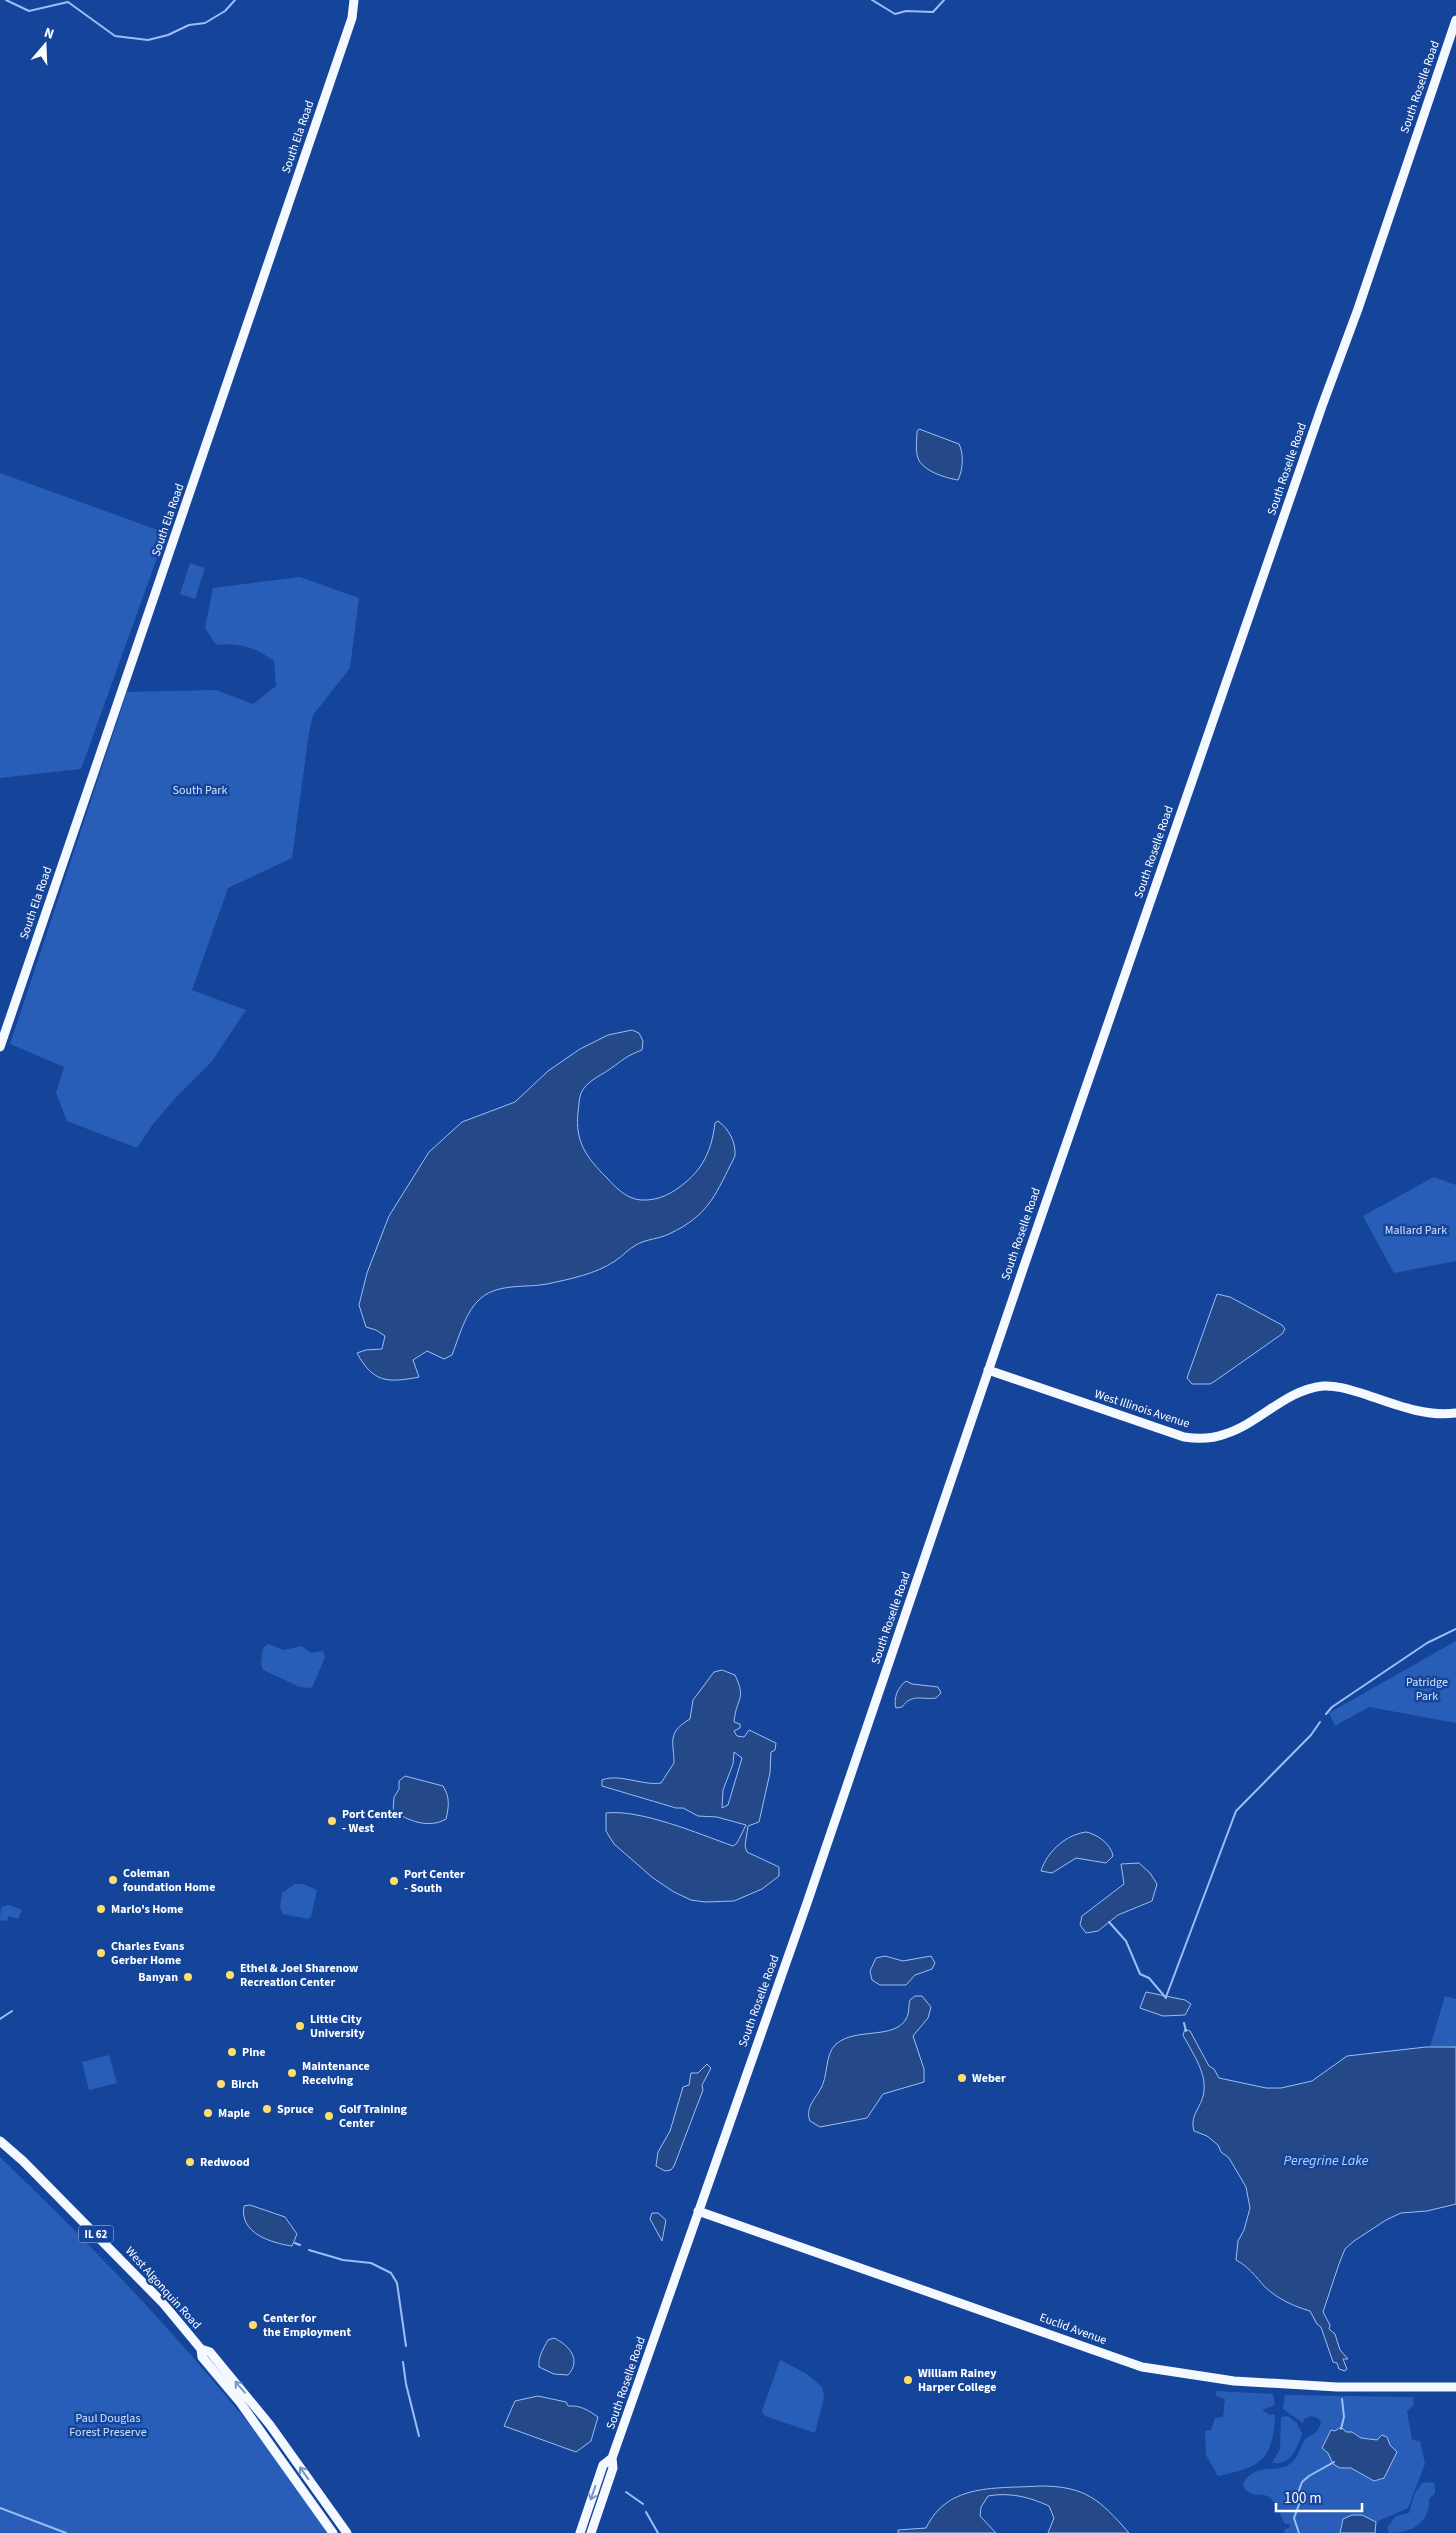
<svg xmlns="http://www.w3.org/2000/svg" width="1456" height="2533" font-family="'Source Sans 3',sans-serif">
	<rect width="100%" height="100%" fill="#15459a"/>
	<path fill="#285eb7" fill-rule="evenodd" d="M0 473 166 533 81 769 0 778Z
		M190 563 205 568 195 599 180 594Z
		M300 577 359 598 350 668 313 715 309 732 292 858 228 888 192 990 246 1010 212 1061 177 1096 153 1124 137 1148 67 1121 56 1093 64 1067 10 1044 127 692 216 690 253 704 276 686 274 661C256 648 239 642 216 645L205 628 213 588Z
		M1434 1177 1456 1185V1261L1394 1273 1363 1216Z
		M1456 1641V1723L1369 1707 1335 1726 1329 1713Z
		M268 1644 284 1650 302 1646 311 1653 323 1651 325 1657 312 1688 300 1687 263 1670 261 1664 263 1648Z
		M295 1884H303L317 1890 311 1917 308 1919 283 1914 280 1907 282 1893Z
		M9 1905 22 1910 18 1919 9 1916 7 1921 0 1920 1 1907Z
		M1445 1996 1456 1999V2047H1430Z
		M109 2055 117 2083 89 2090 82 2062Z
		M0 2157C102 2255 199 2357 285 2470 300 2490 313 2512 327 2533H0Z
		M780 2360 807 2374 822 2387 824 2397 815 2433 765 2416 762 2411Z
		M1216 2391 1273 2394 1275 2405 1262 2410 1270 2415 1275 2414C1273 2461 1261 2467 1218 2476L1206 2455 1205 2431 1211 2430 1215 2418 1223 2417 1225 2399 1216 2396Z
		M1285 2395 1413 2397 1414 2405 1407 2411 1412 2440 1420 2441 1425 2464 1408 2508 1376 2522C1362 2515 1339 2509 1340 2533H1301L1299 2529 1298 2533H1285L1284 2530 1290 2527V2524H1285C1277 2512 1276 2491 1254 2495L1245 2490 1243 2484C1255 2461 1277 2474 1290 2464 1298 2459 1299 2448 1304 2441 1311 2433 1318 2435 1321 2422L1318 2418 1310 2416 1304 2419 1303 2423 1283 2409ZM1352 2432 1361 2438 1377 2440 1369 2480C1354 2460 1340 2478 1328 2453Z
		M1288 2416 1297 2423 1302 2434C1297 2449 1290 2466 1272 2463L1280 2449 1281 2417Z
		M1433 2482 1435 2485V2493L1429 2499C1430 2524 1411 2533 1389 2533L1387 2528 1396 2516 1409 2513 1415 2493 1422 2483Z"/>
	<path fill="#254988" stroke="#9bbff5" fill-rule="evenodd" d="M919 429 959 444C964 454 963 470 958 480 946 478 922 471 918 458 915 450 917 439 917 431Z
		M632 1030 639 1033 643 1041 642 1050C626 1056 623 1060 610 1069 600 1076 587 1081 581 1093 579 1098 579 1106 578 1112 575 1142 586 1157 607 1178 616 1188 627 1199 641 1200 659 1201 673 1193 686 1182 705 1166 712 1147 715 1123L718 1121C729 1129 736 1142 735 1156 716 1193 710 1215 669 1234 659 1239 646 1239 636 1245 628 1249 623 1256 615 1261 596 1274 570 1279 547 1284 526 1288 499 1283 481 1298 466 1310 459 1337 452 1355L444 1359 427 1351 413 1360 419 1377C388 1383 373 1383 357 1353L366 1350 382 1349 385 1336 376 1330 366 1327 359 1305 367 1273 389 1216 429 1152 462 1122 515 1102 548 1071 580 1049 608 1035Z
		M1217 1294 1230 1297 1282 1325 1285 1329 1282 1334 1215 1381 1210 1384H1192L1187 1378Z
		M722 1670 735 1675C747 1700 736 1698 734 1722L740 1724V1728L734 1731 737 1736 744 1737 749 1730 776 1743 775 1750 771 1752 770 1773 759 1822 748 1826 745 1846 747 1852 779 1867V1876L762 1889 734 1901 705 1902 691 1900 674 1892 653 1878 614 1844 606 1831V1813C641 1809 699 1834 733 1846L737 1843 746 1825 717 1817 698 1816 683 1808H676L602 1786V1780C619 1773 643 1786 661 1783L674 1763C674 1742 666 1733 690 1719L693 1700 714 1672ZM734 1752 742 1758 728 1805 722 1808 723 1790 733 1764Z
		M906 1681 912 1684 938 1687 941 1693 936 1698C922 1700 912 1693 902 1707L896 1708C893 1698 898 1687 906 1681Z
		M405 1776 443 1786C450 1797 449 1806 446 1819 429 1829 409 1821 393 1811L394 1797 399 1789V1781Z
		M1086 1832C1097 1834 1111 1844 1113 1856L1106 1863 1076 1858 1052 1873 1041 1871C1047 1852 1065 1835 1086 1832Z
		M1139 1863 1150 1873 1157 1884 1152 1901 1118 1915 1098 1931 1086 1933 1080 1925 1082 1916 1124 1884 1121 1864Z
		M885 1956 903 1961 931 1956 935 1963 932 1969 915 1975 906 1985H880L872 1980 870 1971 876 1958Z
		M1146 1992 1185 2000 1191 2004 1185 2015 1163 2016 1140 2008Z
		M915 1996H922L931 2007 928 2018 913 2036 924 2069V2082L883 2094 867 2118 820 2127 810 2121C805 2109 814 2100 820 2090 829 2076 824 2055 836 2044 856 2027 894 2040 906 2019 910 2013 908 2006 910 2000Z
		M1185 2029 1190 2031 1209 2066 1214 2069 1219 2078 1266 2088H1281L1312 2081 1347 2056 1426 2047H1456V2204L1427 2211 1401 2213 1386 2220 1354 2241 1345 2249 1339 2264 1323 2312 1330 2325 1329 2329 1335 2334 1340 2350 1348 2359H1343L1347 2369 1345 2371 1339 2369 1337 2363 1333 2362 1321 2327 1317 2324 1310 2311C1293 2306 1278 2299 1265 2287 1256 2277 1248 2266 1236 2260L1238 2241 1244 2230 1250 2208 1246 2187 1229 2158 1221 2152 1218 2145 1207 2136 1194 2131C1189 2114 1203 2107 1204 2090 1206 2071 1191 2051 1183 2035Z
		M707 2064 711 2068 702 2085 703 2090 674 2166 671 2170 665 2171 656 2166 658 2152 670 2131 683 2087 689 2085 691 2073H698Z
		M250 2205 285 2217 297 2234 292 2246C271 2243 239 2233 244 2206Z
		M652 2213H658L666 2220 662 2241 650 2219Z
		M554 2338C569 2345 582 2360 568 2375L554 2374 539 2367C538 2357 543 2349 548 2340Z
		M538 2396 566 2402 568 2406C580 2405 588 2410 598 2417L591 2441 576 2452 504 2426 515 2401Z
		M1341 2427 1346 2432H1352L1361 2438 1377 2440 1382 2435 1387 2437 1390 2445 1397 2452 1384 2478 1374 2481 1351 2468H1340L1333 2464 1328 2453 1322 2448 1331 2430 1335 2431Z
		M1040 2486C1086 2486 1100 2500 1129 2533H1048L1054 2518 1049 2506C1029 2497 1010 2492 988 2496L981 2507 980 2516 996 2533H898V2530L926 2528C948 2482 998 2489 1040 2486Z
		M1352 2515H1362L1376 2522 1375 2533H1340L1343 2519Z"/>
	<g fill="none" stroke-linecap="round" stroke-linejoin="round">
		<path stroke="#9bbff5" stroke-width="2" d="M6 0 29 11 68 2 115 36 148 40 168 35 189 25 205 23 225 11 235 0
			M872 0 895 14 906 11 933 12 944 0
			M1326 1714 1332 1707 1427 1643 1456 1629
			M1109 1922 1126 1941 1140 1974 1149 1978 1166 1998
			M1166 1997 1236 1811 1311 1735 1320 1722
			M0 2019 12 2011
			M1184 2023 1186 2031
			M295 2243 300 2245
			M309 2250 343 2260 371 2263 391 2273 397 2283 406 2346
			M403 2362 406 2384 419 2436
			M1341 2429 1344 2417 1342 2399
			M626 2492 643 2504
			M0 2508 66 2533
			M646 2512 658 2533
			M1299 2533 1294 2518 1300 2502 1298 2493 1302 2482 1309 2476 1334 2462"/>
		<path stroke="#f4f8ff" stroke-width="9" d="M0 1047 352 18 354 0
			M988 1370 1184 1437C1197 1439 1212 1439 1225 1434 1260 1423 1285 1390 1323 1386 1339 1385 1353 1391 1367 1395 1396 1405 1426 1417 1456 1413
			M0 2141 23 2161 162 2302 201 2349 202 2357 239 2401 333 2533
			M698 2211 1142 2367 1234 2381 1337 2387H1456
			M201 2349 210 2352 270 2425 347 2533
			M580 2533 603 2465 612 2458
			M591 2533 613 2468 612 2458 807 1903 1024 1266 1322 406 1358 309 1456 20"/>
	</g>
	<defs><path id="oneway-shaft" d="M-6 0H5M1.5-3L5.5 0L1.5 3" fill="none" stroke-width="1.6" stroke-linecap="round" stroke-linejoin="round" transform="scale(1.25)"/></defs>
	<g stroke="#7996c7">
		<use href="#oneway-shaft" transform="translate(240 2387) rotate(-131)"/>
		<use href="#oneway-shaft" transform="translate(304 2473) rotate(-125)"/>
		<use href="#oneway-shaft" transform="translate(593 2493) rotate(109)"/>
	</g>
	<g fill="#ffdf6a" stroke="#15459a" stroke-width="2">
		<circle cx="332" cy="1821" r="5"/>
		<circle cx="113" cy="1880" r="5"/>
		<circle cx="394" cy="1881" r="5"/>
		<circle cx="101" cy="1909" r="5"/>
		<circle cx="101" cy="1953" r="5"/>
		<circle cx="230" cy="1975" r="5"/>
		<circle cx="188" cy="1977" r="5"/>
		<circle cx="300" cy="2026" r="5"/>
		<circle cx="232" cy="2052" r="5"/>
		<circle cx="292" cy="2073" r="5"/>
		<circle cx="962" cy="2078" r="5"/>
		<circle cx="221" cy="2084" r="5"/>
		<circle cx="267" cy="2109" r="5"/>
		<circle cx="208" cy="2113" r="5"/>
		<circle cx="329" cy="2116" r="5"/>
		<circle cx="190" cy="2162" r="5"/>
		<circle cx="253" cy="2325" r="5"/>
		<circle cx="908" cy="2380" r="5"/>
	</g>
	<g text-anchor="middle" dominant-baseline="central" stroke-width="5" stroke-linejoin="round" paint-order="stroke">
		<rect fill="#15459a" stroke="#b9c7e1" stroke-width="1" x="78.5" y="2225.5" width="35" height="17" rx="4"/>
		<g font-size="11" font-weight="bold" fill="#fff">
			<text x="96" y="2234">IL 62</text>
		</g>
		<g font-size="12" fill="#fff" stroke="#15459a">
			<text transform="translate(1420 87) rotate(-71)">South Roselle Road</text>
			<text transform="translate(298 137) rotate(-71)">South Ela Road</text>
			<text transform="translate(1287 469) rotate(-71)">South Roselle Road</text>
			<text transform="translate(168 520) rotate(-71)">South Ela Road</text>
			<text transform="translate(1154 852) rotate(-71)">South Roselle Road</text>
			<text transform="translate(36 903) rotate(-71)">South Ela Road</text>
			<text transform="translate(1021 1234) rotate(-71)">South Roselle Road</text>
			<text transform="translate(1142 1409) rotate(18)">West Illinois Avenue</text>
			<text transform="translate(891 1618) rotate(-71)">South Roselle Road</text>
			<text transform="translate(759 2001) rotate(-70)">South Roselle Road</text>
			<text transform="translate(163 2288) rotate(48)">West Algonquin Road</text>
			<text transform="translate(1073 2329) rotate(20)">Euclid Avenue</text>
			<text transform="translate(626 2383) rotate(-71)">South Roselle Road</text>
		</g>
		<g font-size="12" fill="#d1e1fd" stroke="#15459a">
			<text x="200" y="790">South Park</text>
			<text x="1416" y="1230">Mallard Park</text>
			<text x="1427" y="1682">Patridge<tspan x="1427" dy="14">Park</tspan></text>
			<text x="108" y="2418">Paul Douglas<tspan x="108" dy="14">Forest Preserve</tspan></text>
		</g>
		<g font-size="12" font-weight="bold" fill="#fff" stroke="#15459a" text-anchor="start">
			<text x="342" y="1814">Port Center<tspan x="342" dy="14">- West</tspan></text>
			<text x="123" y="1873">Coleman<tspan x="123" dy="14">foundation Home</tspan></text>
			<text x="404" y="1874">Port Center<tspan x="404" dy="14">- South</tspan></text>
			<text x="111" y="1909">Marlo's Home</text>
			<text x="111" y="1946">Charles Evans<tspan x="111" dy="14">Gerber Home</tspan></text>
			<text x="240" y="1968">Ethel &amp; Joel Sharenow<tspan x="240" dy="14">Recreation Center</tspan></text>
			<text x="178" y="1977" text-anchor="end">Banyan</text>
			<text x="310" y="2019">Little City<tspan x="310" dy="14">University</tspan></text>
			<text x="242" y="2052">Pine</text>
			<text x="302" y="2066">Maintenance<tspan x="302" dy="14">Receiving</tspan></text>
			<text x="972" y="2078">Weber</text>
			<text x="231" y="2084">Birch</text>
			<text x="277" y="2109">Spruce</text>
			<text x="339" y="2109">Golf Training<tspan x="339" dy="14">Center</tspan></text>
			<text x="218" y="2113">Maple</text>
			<text x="200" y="2162">Redwood</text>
			<text x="263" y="2318">Center for<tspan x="263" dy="14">the Employment</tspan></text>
			<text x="918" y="2373">William Rainey<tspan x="918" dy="14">Harper College</tspan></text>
		</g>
		<g font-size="14" font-style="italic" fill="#b5cff9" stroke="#15459a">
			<text x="1326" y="2161">Peregrine Lake</text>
		</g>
	</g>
	<g transform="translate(45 45) rotate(19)" stroke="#15459a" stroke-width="4" paint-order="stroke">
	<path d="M0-4L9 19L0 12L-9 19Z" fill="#ffffff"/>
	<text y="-8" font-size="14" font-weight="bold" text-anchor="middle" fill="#ffffff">N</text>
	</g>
	<path d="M1276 2503v8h86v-8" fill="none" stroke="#ffffff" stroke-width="2.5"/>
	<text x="1284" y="2503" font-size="15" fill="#ffffff" stroke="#15459a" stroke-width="4" paint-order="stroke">100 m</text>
</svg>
